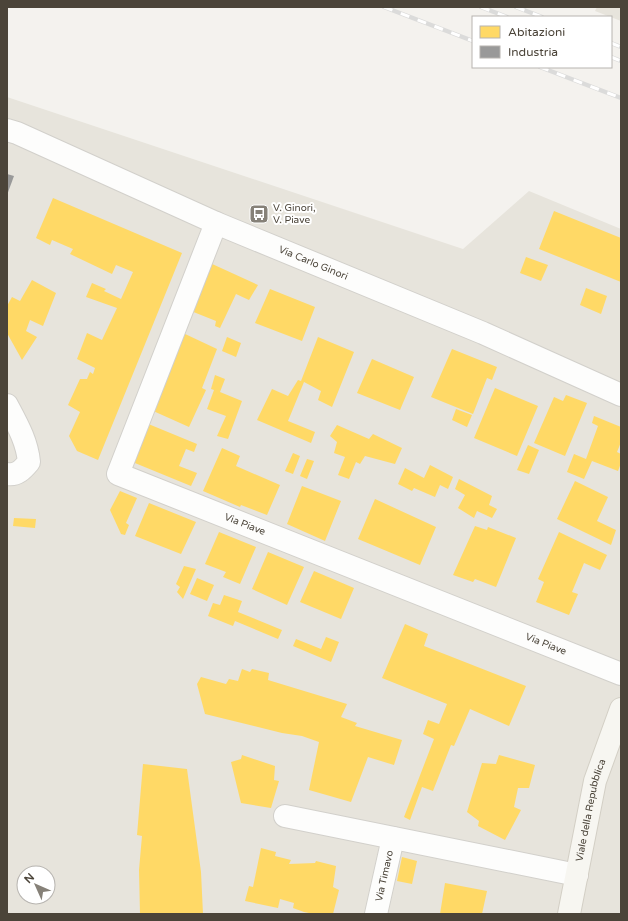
<svg xmlns="http://www.w3.org/2000/svg" width="628" height="921" font-family="'Varela Round',sans-serif">
	<rect width="100%" height="100%" fill="#f4f2ee"/>
	<path fill="#e7e4dc" fill-rule="evenodd" d="M597 7H621V21L595 11Z
		M7 97 463 249 529 191 621 229V914H7ZM24 873H48V897H24Z"/>
	<path fill="#ffd966" d="M53 198 182 253 98 460 77 451 69 436 80 412 68 405 80 379H87L90 372 93 374 95 368 77 359 87 333 102 340 117 308 86 297 92 283 106 289 104 291 121 299 133 272 116 265 112 274 70 254 73 249 52 240 50 245 36 238Z
		M554 211 621 238V282L539 249Z
		M526 257 548 265 541 281 520 273Z
		M210 263 258 285 249 300 236 294 220 328 215 326 216 321 191 311Z
		M32 280 56 293 43 326 30 320 26 331 37 337 22 360 7 333V306L12 297 20 301Z
		M586 288 607 296 601 314 580 305Z
		M270 289 315 307 302 341 255 323Z
		M183 333 217 349 202 388 206 390 189 427 151 410Z
		M227 337 241 343 236 357 222 351Z
		M318 337 354 352 332 407 318 400 321 391 304 382 288 421 315 432 311 443 257 420 272 389 288 396 298 380 301 381Z
		M452 349 497 367 492 380 487 378 473 414 431 397Z
		M372 359 414 377 400 410 357 393Z
		M215 375 225 379 220 392 242 401 228 439 217 436 226 416 207 409 214 390 211 389Z
		M495 388 538 406 517 456 474 438Z
		M566 395 587 403 565 456 534 443 554 397 563 401Z
		M456 409 472 415 467 427 452 420Z
		M594 416 621 427V442L617 452 621 454V463L618 471 592 461 584 479 567 472 574 454 586 459 598 426 592 423Z
		M146 423 197 444 194 452 186 449 179 466 197 473 191 486 130 461Z
		M337 425 369 439 373 434 402 448 395 464 365 456 360 464 356 462 349 479 338 475 345 457 334 453 337 442 330 436Z
		M528 445 539 450 529 474 517 470Z
		M222 448 240 456 236 466 280 485 267 515 241 505 240 507 203 491Z
		M293 453 300 456 293 474 285 471Z
		M307 459 314 461 307 479 300 476Z
		M430 465 453 477 448 489 440 485 435 497 414 488 412 491 398 484 405 468 424 478Z
		M459 479 492 496 489 505 497 509 492 518 477 511 474 518 458 508 465 495 455 489Z
		M575 481 608 497 597 521 616 530 611 545 557 519Z
		M302 486 341 501 325 541 287 524Z
		M120 491 137 498 126 523 129 525 125 535 121 534 110 510Z
		M375 499 436 527 420 565 358 539Z
		M149 503 196 522 181 554 135 536Z
		M14 518 36 519 35 528 13 526Z
		M475 526 487 530 488 527 516 538 496 587 475 579 473 582 453 575Z
		M219 532 256 547 240 584 223 577 226 572 205 564Z
		M559 532 607 555 600 570 584 563 572 592 578 594 569 615 536 602 544 582 538 579Z
		M268 552 304 567 287 605 252 589Z
		M184 566 196 569 183 599 177 592 180 587 176 584Z
		M314 571 354 588 341 619 300 602Z
		M197 578 214 585 207 601 190 594Z
		M224 595 242 601 238 612 282 630 278 639 235 621 233 626 208 616 213 603 220 605Z
		M405 624 428 634 424 646 526 686 509 726 470 709 454 746 451 745 433 791 422 787 410 820 404 817 434 739 423 734 428 720 439 724 447 704 382 678Z
		M326 637 339 642 331 662 293 646 296 639 321 649Z
		M242 669 250 672 252 669 269 673 268 680 347 704 341 717 357 723 355 726 402 740 394 765 368 757 351 802 309 790 319 742 302 736 282 733 205 714 197 684 201 677 226 684 229 679 238 681Z
		M242 755 275 766 274 780 279 781 271 808 241 803 231 762 241 759Z
		M499 755 535 765 529 788H518L514 807 521 810 505 840 478 826 479 821 467 812 482 763 496 764Z
		M143 764 187 769 201 872 203 914H140L139 870 142 836 137 835Z
		M261 848 276 852 275 856 291 860 289 864 315 863 316 861 336 866 333 887 339 890 333 914H314L304 912 293 908 294 903 280 899 278 908 245 901 249 886 253 887Z
		M402 857 417 861 412 884 397 881Z
		M445 883 487 891 482 914H440Z"/>
	<path fill="#999" d="M7 174 14 176 7 195Z"/>
	<g fill="none" stroke-linecap="round" stroke-linejoin="round">
		<g stroke="#d2d0cb" stroke-width="24">
			<g id="street">
				<path id="s1" d="M7 130 17 133 216 223 483 333 621 395"/>
				<path id="s2" d="M216 223 118 474 621 674"/>
				<path d="M7 405C17 424 27 441 29 462 23 469 17 476 7 474"/>
				<path d="M285 816 577 875"/>
				<path id="s3" d="M376 914 393 838"/>
			</g>
		</g>
		<g stroke="#d3cfc5" stroke-width="24">
			<g id="secondary">
				<path id="s4" d="M569 914 595 781 621 709"/>
			</g>
		</g>
		<use href="#street" stroke="#fdfdfc" stroke-width="22"/>
		<use href="#secondary" stroke="#f7f6f1" stroke-width="22"/>
		<g stroke="#dbdbda" stroke-width="4.5">
			<path id="rail" d="M384 7 473 41
				M481 7 507 17
				M516 7 542 17
				M611 43 621 47
				M611 57 621 61
				M540 67 621 98"/>
		</g>
		<use href="#rail" stroke="#fff" stroke-width="3" stroke-dasharray="9" stroke-linecap="butt"/>
	</g>
	<defs>
		<g id="bus-square" transform="scale(1)"><rect x="-9" y="-9" width="18" height="18" rx="4" fill="#868178" stroke="#fff"/><path d="M-5-6H5V4H4V6H2V4H-2V6H-4V4H-5ZM-3.5-4V0h7V-4ZM-3.5 1.2v1.5H-2V1.2ZM2 1.2v1.5H3.5V1.2Z" fill="#fff"/></g>
	</defs>
	<g fill-rule="evenodd">
		<use href="#bus-square" x="259" y="214"/>
	</g>
	<g text-anchor="middle" dominant-baseline="central" stroke-width="4" stroke-linejoin="round" paint-order="stroke">
		<g font-size="10" fill="#4b4439" stroke="#fff" text-anchor="start">
			<text x="273" y="208">V. Ginori,<tspan x="273" dy="12">V. Piave</tspan></text>
		</g>
		<g font-size="10" fill="#4b4439" stroke="#fff">
			<text stroke="none"><textPath href="#s1" startOffset="334">Via Carlo Ginori</textPath></text>
			<text stroke="none"><textPath href="#s2" startOffset="406">Via Piave</textPath></text>
			<text stroke="none"><textPath href="#s2" startOffset="730">Via Piave</textPath></text>
			<text stroke="none"><textPath href="#s4" startOffset="106">Viale della Repubblica</textPath></text>
			<text stroke="none"><textPath href="#s3" startOffset="39">Via Timavo</textPath></text>
		</g>
	</g>
	<rect width="628" height="921" fill="none" stroke="#4b4439" stroke-width="16"/>
	<rect x="472" y="16" width="140" height="52" fill="#ffffff" stroke="#b7b4b0"/>
	<rect x="480" y="26" width="20" height="12" fill="#ffd966" stroke="#b7b4b0"/>
	<text x="508" y="36" font-size="12" fill="#4b4439">Abitazioni</text>
	<rect x="480" y="46" width="20" height="12" fill="#999999" stroke="#b7b4b0"/>
	<text x="508" y="56" font-size="12" fill="#4b4439">Industria</text>
	<g transform="translate(36 885) rotate(315)"><circle r="19" fill="#ffffff" stroke="#b7b4b0"/>
	<path d="M0-3L7 15L0 10L-7 15Z" fill="#868178"/>
	<text y="-6" font-size="11" font-weight="bold" text-anchor="middle" fill="#4b4439">N</text>
	</g>
</svg>
